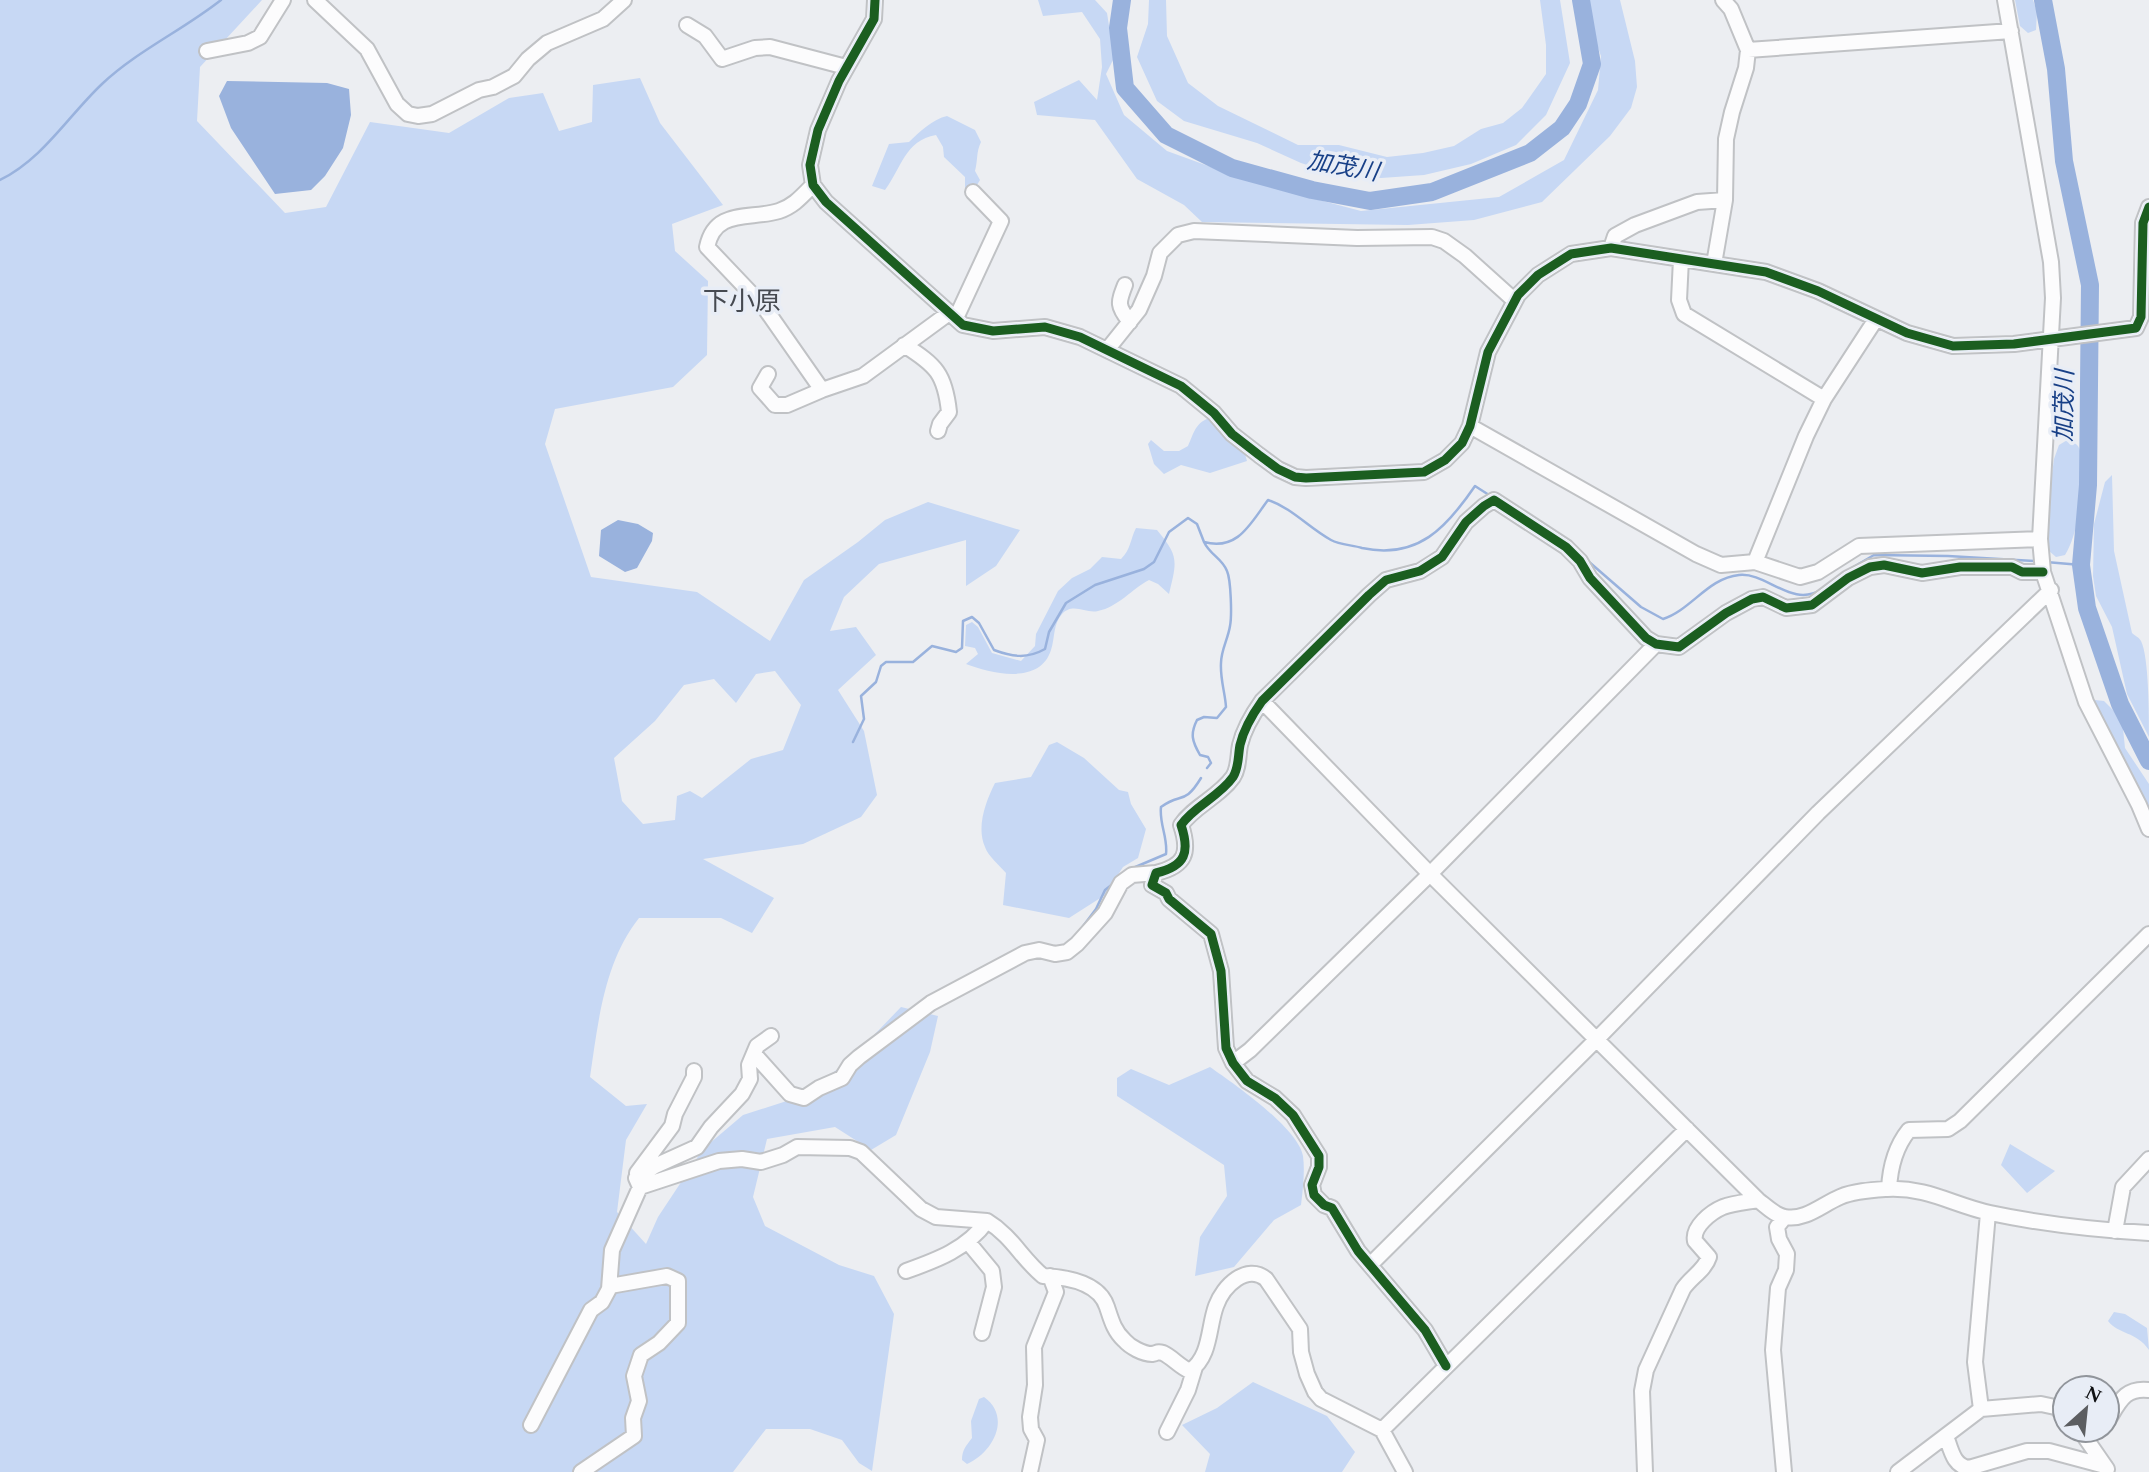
<svg xmlns="http://www.w3.org/2000/svg" width="2149" height="1472" font-family="Spectral,'Noto Sans JP',serif">
	<rect width="100%" height="100%" fill="#eceef2"/>
	<path fill="#c7d8f4" fill-rule="evenodd" d="M0 0H262L200 67 197 121 285 213 326 207 370 122 449 133 509 98 543 93 559 131 592 122 593 85 640 78 660 123 723 205 672 224 675 251 708 281 707 355 673 387 555 409 545 444 591 577 697 592 770 641 804 580 858 542 885 520 928 502 1020 530 996 566 966 586V540L879 564 844 597 830 631 856 627 876 655 838 690 864 731 877 795 861 817 803 844 703 859 774 898 752 933 721 918H639C604 962 598 1023 590 1077L626 1106 647 1104 626 1140 617 1212 646 1244 658 1217 703 1149 743 1115 796 1098 848 1062 901 1007 938 1016 930 1052 896 1135 871 1150 835 1127 767 1139 753 1197 765 1226 839 1265 874 1276 894 1314 872 1471 859 1463 842 1440 810 1429H766L733 1472H0ZM775 671 801 705 783 750 751 759 702 798 690 791 677 796 675 820 643 824 622 801 614 758 655 721 684 685 714 679 736 703 756 674Z
		M1038 0H1095L1107 13 1114 58 1106 74 1124 115 1167 151 1255 183 1361 211 1499 197 1564 160 1598 90 1601 56 1590 26 1588 0H1620L1635 61 1637 87 1631 108 1610 136 1542 202 1474 220 1408 225 1202 222 1184 205 1137 179 1095 120 1037 115 1034 102 1079 80 1097 100 1102 67 1100 39 1082 12 1043 16Z
		M1149 0H1166L1167 36 1188 83 1218 106 1298 145H1339L1387 157 1423 153 1454 146 1481 129 1503 123 1522 108 1546 74V45L1540 0H1560L1570 63 1546 115 1516 145 1471 164 1424 175 1381 178 1342 176 1301 163 1257 143 1184 121 1157 101 1137 57 1148 24Z
		M2015 0H2033L2037 12 2036 30 2028 33 2020 26Z
		M947 116 975 130 981 142C976 152 978 160 975 171L980 180 977 185 965 188V177L944 157 943 147 936 135C905 140 901 169 885 190L872 186 889 144 909 142C919 132 933 119 947 116Z
		M1212 417 1245 454 1247 461 1210 473 1181 465 1164 474 1154 464 1148 444 1151 440 1164 451H1179L1188 446C1194 433 1195 422 1212 417Z
		M2069 439C2072 441 2076 444 2078 446 2091 466 2078 536 2065 555L2056 557 2049 551 2046 519 2054 459 2059 445Z
		M2112 475 2114 551 2132 633C2135 636 2139 637 2141 641 2149 657 2149 716 2149 737L2127 694 2112 627 2096 596 2093 576 2094 524 2105 482Z
		M1136 528 1157 530C1179 556 1177 561 1169 594L1158 584 1149 580C1132 589 1118 607 1098 611 1086 614 1073 602 1062 614 1053 624 1055 638 1051 650 1040 685 992 674 966 664L978 654 975 648 965 646 966 625 972 622 978 627 992 653 1021 661 1035 646 1036 634 1058 591 1072 578 1090 569 1102 557 1121 559C1131 549 1130 540 1136 528Z
		M2095 700 2104 701 2122 719 2125 748 2149 784V809L2093 704Z
		M1057 742 1084 758 1119 790 1128 792 1131 804 1146 829 1138 858 1123 867 1105 895 1069 918 1003 905 1006 873C1000 866 988 856 985 847 976 827 986 801 995 783L1031 777 1049 745Z
		M1210 1067C1233 1083 1298 1128 1303 1156 1305 1171 1303 1189 1301 1205L1274 1220 1234 1267 1195 1276 1200 1237 1227 1196 1224 1165 1117 1096V1078L1131 1069 1169 1085Z
		M2010 1144 2055 1171 2027 1193 2001 1165Z
		M2114 1312 2125 1314 2147 1328 2149 1350C2136 1331 2119 1335 2108 1321Z
		M1253 1382 1327 1416 1355 1452 1342 1472H1205L1210 1454 1182 1425 1217 1408Z
		M984 1397C1012 1417 993 1453 967 1464L962 1460C962 1450 966 1446 972 1438L971 1421 979 1399Z"/>
	<path fill="#99b2dd" d="M227 81 327 83 349 89 351 115 343 148 325 176 311 190 275 194 231 128 219 96Z
		M618 520 638 524 653 533 652 541 637 568 625 572 599 556 601 530Z"/>
	<g fill="none" stroke-linecap="round" stroke-linejoin="round">
		<path stroke="#99b2dd" stroke-width="2.5" d="M0 180C43 159 68 116 102 84 137 51 183 30 221 0
			M1204 542C1210 555 1222 558 1227 571 1231 580 1232 616 1230 626 1228 639 1221 650 1221 663 1220 679 1225 692 1226 707L1217 718 1204 717 1197 720C1190 734 1192 741 1200 755L1208 757 1211 763 1207 768
			M1588 561 1641 607 1663 619C1691 610 1708 578 1739 575 1767 572 1792 609 1822 589
			M2046 562 2081 565
			M1850 569 1874 555 1948 556 2036 561
			M853 742 864 719 861 696 876 682 881 666 886 662H913L932 646 956 652 962 648 963 621 972 617 979 623 994 650C1013 657 1027 659 1045 649L1049 632 1066 603 1095 585 1144 569 1154 562 1169 532 1188 518 1197 524 1204 542C1238 551 1250 524 1268 500 1292 508 1309 528 1331 540 1340 545 1353 545 1362 548 1418 560 1447 527 1475 486L1489 495
			M1133 868 1166 854C1168 837 1159 824 1161 807 1181 792 1184 806 1201 778
			M1078 933 1096 909 1105 890 1114 883"/>
		<path stroke="#99b2dd" stroke-width="18" d="M1122 0 1118 28 1125 88 1166 135 1232 168 1312 190 1370 201 1432 192 1530 153 1562 128 1578 104 1592 64 1581 0
			M2043 0 2056 69 2064 161 2090 285 2088 485 2081 565 2087 608 2120 704 2149 761"/>
		<g stroke="#c0c2c5" stroke-width="18">
			<path id="minor" d="M315 0 367 49 397 104 408 114 418 116 432 114 479 90 493 87 514 76 528 59 547 43 603 19 624 0
				M875 0 874 19 839 81 818 130 810 165 813 185 826 202 963 325 993 331 1045 327 1080 337 1181 386 1214 413 1232 434 1259 455 1278 469 1295 477 1306 478 1424 472 1445 460 1462 443 1470 426 1488 352 1518 295 1538 275 1571 254 1611 248 1766 272 1818 291 1907 333 1953 346 2014 344 2136 328 2141 317 2143 223 2149 207
				M2005 0 2051 262 2053 298 2040 539 2043 572 2086 702 2139 805 2149 829
				M687 25 705 36 722 59 755 48 770 47 846 67
				M1748 50 2011 31
				M207 51 248 43 260 37 283 0
				M813 185C802 196 794 206 779 211 750 220 715 208 707 247L764 307 822 390 863 376 949 313
				M1611 248 1615 236 1635 225 1697 202 1725 200
				M1681 259 1679 300 1684 314 1824 399
				M1714 264 1725 200 1726 139 1732 112 1746 68 1748 50 1731 9 1723 0
				M1125 285C1118 303 1117 306 1130 322
				M956 318 1001 221 973 192
				M904 345C936 365 945 374 949 412L940 424 938 431
				M1107 350 1139 310 1154 276 1160 253 1178 235 1194 231 1357 238 1432 237 1444 241 1465 256 1515 301
				M768 374 760 388 775 405H787L822 390
				M1470 426 1696 554 1721 565 1755 562 1800 577 1818 572 1859 546 2040 539
				M1755 562 1806 436 1824 399 1876 319
				M1262 701 1430 874 1758 1200C1766 1206 1776 1216 1785 1217 1805 1221 1823 1204 1840 1197 1854 1191 1872 1190 1887 1189 1928 1187 1953 1205 1990 1213 2042 1224 2097 1230 2149 1233
				M755 1055 790 1094 804 1098 819 1088 842 1078 850 1065 859 1057 931 1003 1025 953 1039 950 1055 954 1067 952 1077 944 1105 913 1121 883 1132 875 1156 873
				M1233 1063 1250 1050 1430 874 1656 644
				M637 1173 672 1126 675 1114 694 1077V1071
				M640 1187 719 1161 742 1159 761 1162 783 1155 797 1147 850 1148 861 1152 921 1209 936 1217 987 1221
				M1889 1189C1890 1168 1896 1146 1909 1130L1948 1129 1960 1121 2149 934
				M2115 1231 2123 1187 2149 1159
				M968 1242 992 1271 994 1287 982 1333
				M1371 1264 1597 1039 1818 813 2051 590
				M906 1271C937 1260 967 1249 987 1221 1012 1236 1022 1259 1043 1276 1065 1277 1099 1282 1107 1307 1111 1319 1114 1331 1124 1340 1130 1347 1143 1354 1152 1354 1159 1353 1156 1351 1163 1353 1172 1357 1180 1367 1190 1371 1211 1356 1208 1328 1216 1306 1223 1286 1247 1263 1266 1279L1300 1329 1301 1352 1307 1374 1315 1392 1321 1399 1382 1430 1405 1472
				M1446 1366 1425 1330 1358 1251 1332 1208 1324 1205 1314 1195 1312 1185 1319 1167V1156L1293 1115 1275 1098 1247 1081 1233 1063 1226 1048 1221 971 1211 934 1169 899 1166 893 1152 885 1156 873C1186 866 1190 852 1181 825 1194 806 1219 797 1233 777 1239 768 1238 755 1240 745 1244 728 1252 715 1262 701L1369 595 1386 580 1420 571 1442 557 1466 522 1484 506 1494 500 1566 547 1580 561 1590 578 1646 638 1656 644 1679 647 1726 613 1752 599 1763 597 1786 608 1812 605 1848 578 1870 567 1884 565 1922 573 1960 567H2012L2022 572H2043
				M1981 1409 1975 1362 1988 1213
				M2107 1422C2119 1403 2124 1387 2149 1390
				M531 1425 591 1310 602 1302 609 1289 612 1250 640 1187 636 1178 655 1166 697 1147 711 1127 742 1094 750 1079 749 1065 757 1046 771 1036
				M1382 1430 1687 1129
				M2080 1430 2107 1469
				M1167 1432 1188 1390 1195 1367
				M1946 1436C1951 1449 1953 1466 1969 1468L2027 1451H2049L2105 1466
				M581 1472 634 1436 633 1418 639 1401 634 1376 641 1355 659 1343 678 1323V1281L667 1276 610 1286
				M1030 1472 1037 1440 1031 1429 1030 1417 1035 1385 1034 1347 1056 1292 1050 1276
				M1645 1472 1642 1391 1646 1370 1683 1289C1690 1278 1705 1270 1709 1257L1695 1241C1692 1227 1711 1212 1723 1207 1734 1203 1747 1202 1758 1200
				M1784 1472 1773 1350 1778 1288 1786 1270 1787 1254 1779 1239 1777 1227 1785 1217
				M1898 1472 1981 1409 2041 1404 2055 1407 2065 1415"/>
		</g>
		<use href="#minor" stroke="#fcfcfd" stroke-width="14"/>
		<g stroke="#e8edf6" stroke-width="13">
			<path id="cycleway" d="M875 0 874 19 839 81 818 130 810 165 813 185 826 202 963 325 993 331 1045 327 1080 337 1181 386 1214 413 1232 434 1259 455 1278 469 1295 477 1306 478 1424 472 1445 460 1462 443 1470 426 1488 352 1518 295 1538 275 1571 254 1611 248 1766 272 1818 291 1907 333 1953 346 2014 344 2136 328 2141 317 2143 223 2149 207
				M1446 1366 1425 1330 1358 1251 1332 1208 1324 1205 1314 1195 1312 1185 1319 1167V1156L1293 1115 1275 1098 1247 1081 1233 1063 1226 1048 1221 971 1211 934 1169 899 1166 893 1152 885 1156 873C1186 866 1190 852 1181 825 1194 806 1219 797 1233 777 1239 768 1238 755 1240 745 1244 728 1252 715 1262 701L1369 595 1386 580 1420 571 1442 557 1466 522 1484 506 1494 500 1566 547 1580 561 1590 578 1646 638 1656 644 1679 647 1726 613 1752 599 1763 597 1786 608 1812 605 1848 578 1870 567 1884 565 1922 573 1960 567H2012L2022 572H2043"/>
		</g>
		<use href="#cycleway" stroke="#1b5e20" stroke-width="9"/>
	</g>
	<g text-anchor="middle" dominant-baseline="central" stroke-width="7" stroke-linejoin="round" paint-order="stroke">
		<g font-size="24" font-style="italic" fill="#184087" stroke="#e8edf6">
			<text transform="translate(1343 167) rotate(10)">加茂川</text>
			<text transform="translate(2065 406) rotate(-89)">加茂川</text>
		</g>
		<g font-size="26" fill="#464a51" stroke="#e8edf6">
			<text x="742" y="302">下小原</text>
		</g>
	</g>
	<g transform="translate(2086 1409) rotate(27)"><circle r="33" fill="#e8edf6" stroke="#91959b" stroke-width="2"/>
	<path d="M0-5L12 26L0 18L-12 26Z" fill="#5c5e61"/>
	<text y="-10" font-size="19" font-weight="bold" text-anchor="middle" fill="#0f1113">N</text>
	</g>
</svg>
